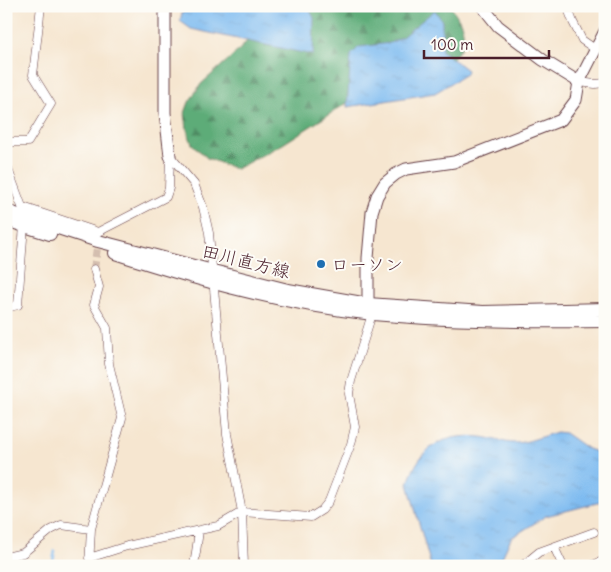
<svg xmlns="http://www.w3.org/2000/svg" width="611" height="572" font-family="Delius,'Klee One',sans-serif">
	<defs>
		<pattern id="forest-firs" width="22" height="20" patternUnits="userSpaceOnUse" patternTransform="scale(1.25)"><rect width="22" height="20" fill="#5dac78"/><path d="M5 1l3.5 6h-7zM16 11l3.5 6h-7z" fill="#4f8b63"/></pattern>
		<pattern id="water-ripples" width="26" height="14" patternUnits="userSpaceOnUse" patternTransform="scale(1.25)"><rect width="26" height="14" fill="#7cbaf0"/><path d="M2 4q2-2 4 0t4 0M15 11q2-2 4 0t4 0" fill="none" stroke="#6d9fce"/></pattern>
	</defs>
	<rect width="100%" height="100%" fill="#fdfcf7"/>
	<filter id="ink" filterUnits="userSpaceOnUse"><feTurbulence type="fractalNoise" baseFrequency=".02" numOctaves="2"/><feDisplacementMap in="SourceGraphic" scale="10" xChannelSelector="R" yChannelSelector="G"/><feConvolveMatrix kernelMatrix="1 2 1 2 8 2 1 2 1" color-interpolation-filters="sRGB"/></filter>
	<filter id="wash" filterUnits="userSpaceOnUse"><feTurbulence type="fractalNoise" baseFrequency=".0096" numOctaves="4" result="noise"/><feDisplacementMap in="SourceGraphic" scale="20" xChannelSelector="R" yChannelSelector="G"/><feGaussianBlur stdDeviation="1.12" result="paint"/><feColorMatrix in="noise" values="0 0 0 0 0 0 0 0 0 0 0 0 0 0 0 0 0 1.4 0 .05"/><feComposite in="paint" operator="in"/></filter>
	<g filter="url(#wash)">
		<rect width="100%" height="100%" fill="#f6e6d0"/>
		<path fill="url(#forest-firs)" stroke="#546652" d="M302 6H450C465 24 471 44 450 60L347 103 283 144 236 169 207 158 192 144 187 130 185 113 189 102 201 84 238 51 257 30Z"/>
		<path fill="url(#water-ripples)" stroke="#636c8e" d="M192 6H308L314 18 313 55 191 29 180 21 182 13Z
			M435 10 442 21V51L467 70 466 74 435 93 347 107 351 55 359 47 390 43 402 37Z
			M557 432 565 433 588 449 605 455V501L546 516 511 538 501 560 502 566H431L408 484C419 447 443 433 481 437 492 438 504 443 515 443 527 443 545 435 557 432Z"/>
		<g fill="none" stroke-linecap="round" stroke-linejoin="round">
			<path stroke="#7cbaf0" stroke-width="2.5" d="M52 566 55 551"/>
		</g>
	</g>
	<g filter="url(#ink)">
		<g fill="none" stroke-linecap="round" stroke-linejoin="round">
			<path stroke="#d4beaf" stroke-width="8" stroke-dasharray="8 4" stroke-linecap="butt" d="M94 269 98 241"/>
			<g stroke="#643d44" stroke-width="9">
				<path id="street" d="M567 6 573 22 582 40 595 49
					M579 82 595 84 605 83
					M6 142H28L51 104 33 75 41 6
					M170 156 194 184 203 207 209 233 227 434 242 512 244 566
					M6 164 24 212
					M23 207 98 232 166 197 169 188 170 156
					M6 308 18 305 24 225
					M554 547 563 566
					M6 557 23 553 51 530 61 525 91 529
					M89 558 127 546 218 526 242 512 311 517 322 510 329 501 351 444 355 427 349 394 351 381 372 314 370 311
					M89 566 91 529 122 418 109 364 107 328 94 305 99 287 94 269
					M194 566 199 531
					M522 566 539 552 594 532
					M591 566 605 560"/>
			</g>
			<g stroke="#643d44" stroke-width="13">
				<path id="secondary" d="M165 6V113L170 156
					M482 6 498 26 543 60 579 82
					M368 304V258L372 212 377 196 385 183 396 174 406 169 454 162 561 120 576 100 579 82 605 31"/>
			</g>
			<g stroke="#643d44" stroke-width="14">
				<path id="primary" d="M6 211 98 241 213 271 288 290 368 304 483 312 605 309
					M6 220 50 234
					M115 253C198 280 286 305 373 314 450 321 528 322 605 321"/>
			</g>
			<use href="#street" stroke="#fff" stroke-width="8"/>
			<use href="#secondary" stroke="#fff" stroke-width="11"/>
			<use href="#primary" stroke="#fff" stroke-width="12"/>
		</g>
	</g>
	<circle fill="#1f6fb2" stroke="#fdfcf7" stroke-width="2" cx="321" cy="264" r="5"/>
	<g text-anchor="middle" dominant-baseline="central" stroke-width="4" stroke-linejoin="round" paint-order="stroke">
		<g font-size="18" fill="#4a1f2b" stroke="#fdfcf7">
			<text transform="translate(246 261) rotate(14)">田川直方線</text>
		</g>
		<g font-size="18" fill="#4a1f2b" stroke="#fdfcf7" text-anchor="start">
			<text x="331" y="264">ローソン</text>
		</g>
	</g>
	<rect width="611" height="572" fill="none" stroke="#fdfcf7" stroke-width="25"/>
	<path d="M424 50v8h125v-8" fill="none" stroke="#4a1f2b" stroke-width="2.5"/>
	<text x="431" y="50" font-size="15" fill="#4a1f2b" stroke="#fdfcf7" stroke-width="4" paint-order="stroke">100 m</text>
</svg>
